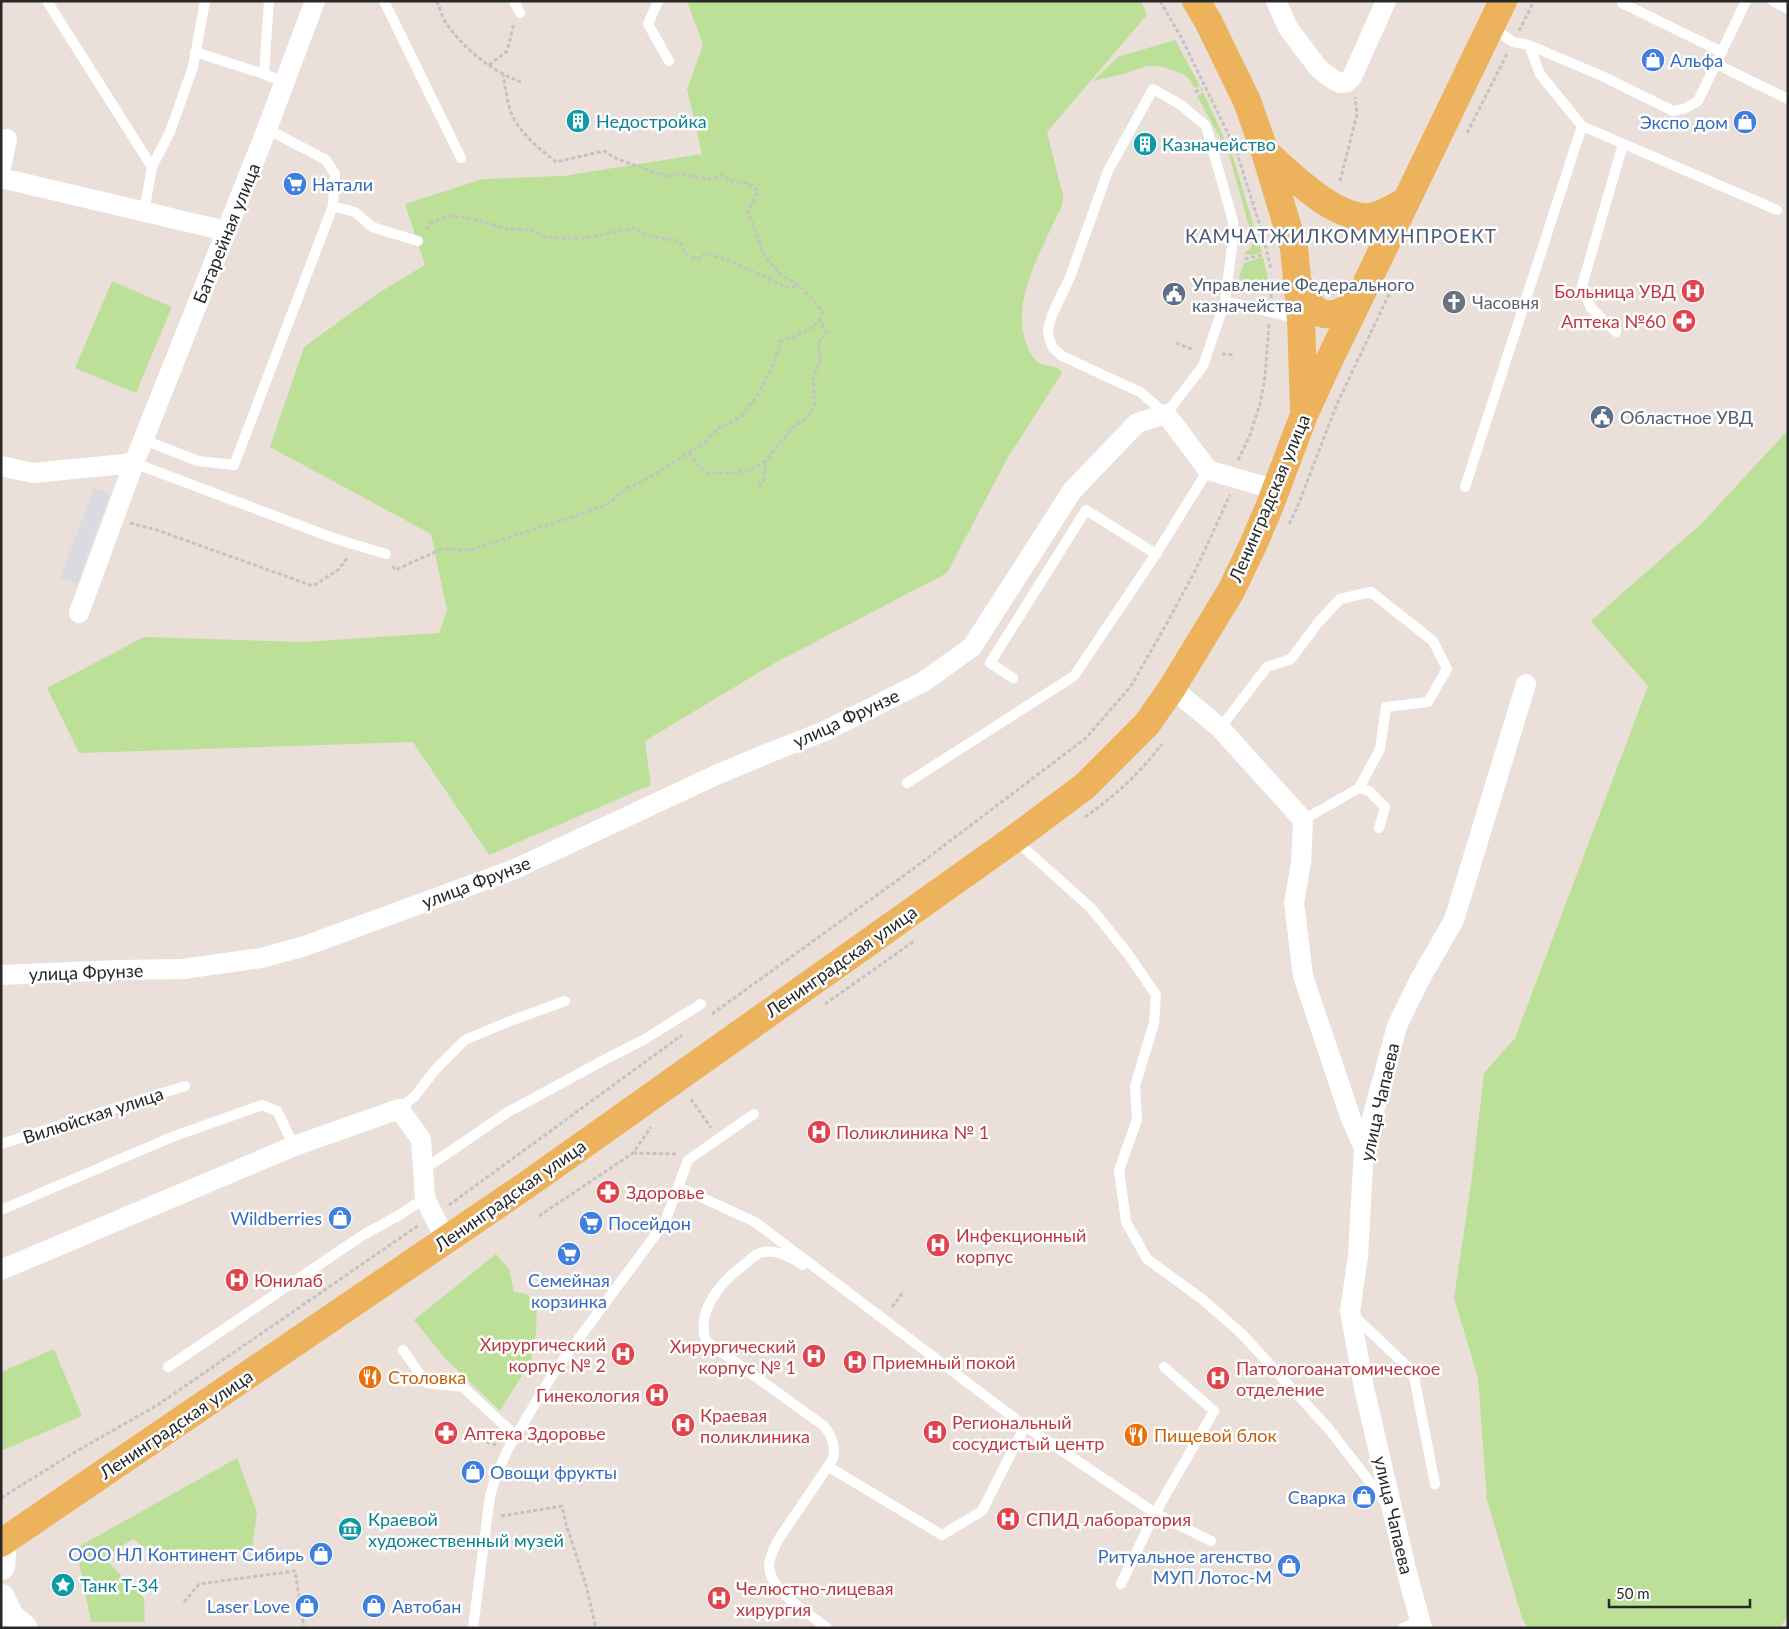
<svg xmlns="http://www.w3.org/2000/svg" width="1789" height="1629" font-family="Lato,sans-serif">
	<rect width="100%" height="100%" fill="#eae0d9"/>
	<path fill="#dbdae2" d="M94 488 110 494 77 584 60 578Z"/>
	<path fill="#bce097" d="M687 1H1141L1147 15 1047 132C1051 148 1055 164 1059 180 1060 186 1064 194 1063 199 1063 207 1056 217 1053 224 1036 262 1010 306 1028 348 1038 374 1055 360 1062 373L1007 459 947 573 775 663 645 741 651 785 489 855 413 742 79 753 47 688 144 637 304 642 439 633 447 610 431 534 270 447 304 347 380 292 425 265 405 204 483 179 563 176 702 154 687 89 703 45Z
		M1175 40 1200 86 1194 88 1190 80 1183 74 1163 67 1154 66H1147L1127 73 1093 81 1118 57Z
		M1203 92 1233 157 1262 253 1251 255 1245 254V252L1251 248 1253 241 1230 158 1225 147 1197 96Z
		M1263 257 1268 279C1259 286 1255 291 1244 286L1239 277 1244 263Z
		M112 281 172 307 136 393 75 368Z
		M1788 430V1615L1780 1628H1528L1522 1618 1487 1500 1478 1378 1454 1298 1471 1185 1484 1073 1515 1038 1648 686 1591 621 1703 522Z
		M496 1254 509 1269 514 1292 527 1294 537 1306 536 1332 531 1361 500 1411 445 1358 414 1320Z
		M54 1349 82 1416 1 1451V1372Z
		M237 1458 257 1512 252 1549 166 1563 133 1539 104 1558 144 1598 145 1622H91L76 1548Z"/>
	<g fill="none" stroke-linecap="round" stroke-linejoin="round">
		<path stroke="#c3c3c3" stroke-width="3" stroke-dasharray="4 2.5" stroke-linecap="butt" d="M437 1C440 8 442 17 446 23 465 50 490 70 521 82
			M1160 1 1181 37 1236 150 1261 229 1271 268
			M1519 31 1534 1
			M489 65 507 51 514 23
			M1195 92 1202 89
			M1467 133 1507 54
			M1340 181 1357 114 1355 97
			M426 229 430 224 446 216 464 217 508 229 531 230 544 237 579 239 635 228 648 236 680 241 685 254 698 259 706 253 730 261 786 287 799 286
			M1245 259 1262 255
			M1271 298 1272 279
			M1176 343 1194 350
			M1222 354 1234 355
			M689 453 700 467 708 473H735L752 469 766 460 793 427 806 419 815 406 813 378 820 362 819 347 820 339 827 334 820 320
			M1238 460 1250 435 1260 404 1265 377 1269 324
			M759 487 764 480 766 461
			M130 523 157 530 313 586 338 570 348 557
			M1289 524 1297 508 1337 404 1391 290
			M393 566 395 570 442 549 471 550 578 515 608 504 627 488 638 484 705 443 718 428 742 416 757 396 772 367 781 341C798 335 817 330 823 312L800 286 780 274 765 257 748 212 758 191 749 183 730 181 724 175 710 179 678 174 669 177 617 159 604 151 556 162C540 149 523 136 513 117 507 105 506 89 503 75
			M1085 817C1114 797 1141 772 1162 744
			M825 1004 914 941
			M712 1014 913 869 1086 738 1131 686 1167 623 1195 571 1230 495
			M691 1099 711 1128
			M633 1153 677 1154
			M449 1205 682 1035
			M539 1216 633 1153 651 1127
			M892 1307 904 1291
			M474 1438 496 1445
			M1 1498 75 1452 156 1406 419 1225
			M501 1516 562 1506 566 1524 586 1585 596 1628
			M184 1602 199 1584 295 1571 304 1628"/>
		<path stroke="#fff" stroke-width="10" d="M47 1 152 167
			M269 1 264 74 284 82
			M384 1 461 158
			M514 1 520 13
			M658 1 648 24 669 61
			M1773 1 1788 9
			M1622 3 1722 52
			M1491 27 1513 42 1529 45 1602 76 1673 111 1686 108 1698 101 1746 1
			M1529 45 1540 74 1582 126 1777 210
			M195 52 264 74
			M1716 64 1788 99
			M1153 89 1181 105 1206 126 1233 221 1232 247 1225 301 1203 366 1166 414 1140 392 1062 356 1053 348 1049 338 1048 329 1052 315 1070 277 1108 171Z
			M333 206 355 212 372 227 418 241
			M144 212 152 167 170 132 193 67 205 1
			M1225 301 1299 319
			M1616 332 1591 308 1582 286 1623 144
			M144 440 198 461 234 465 333 206 335 174 326 160 267 129
			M134 463 336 539 386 554
			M1465 487 1582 126
			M1013 678 990 663 1086 510 1156 554
			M1220 728 1267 667 1291 659 1317 624 1340 599 1371 592 1433 641 1447 669 1428 702 1386 707 1380 749 1359 788
			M907 783 1074 676 1156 554 1208 470
			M1303 820 1359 788 1369 791 1385 807 1379 828
			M1015 840 1091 908 1128 954 1156 995 1154 1023 1135 1086 1137 1120 1119 1170 1126 1222 1147 1259 1202 1299 1242 1334 1329 1429 1386 1503
			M399 1109 415 1096 435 1070 465 1040 505 1023 565 1001
			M1 1144 185 1086
			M423 1170 508 1112 608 1058 645 1039 701 1004
			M679 1187 755 1222 1025 1426 1155 1513 1211 1541
			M1 1210 172 1137 262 1105 277 1111 294 1146
			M803 1265C792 1259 778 1249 764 1252 757 1253 750 1259 745 1264 722 1281 695 1311 706 1341L824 1426C832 1436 836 1447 833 1459L778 1540C774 1548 769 1557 769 1566 770 1592 809 1613 827 1628
			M1354 1316 1413 1372 1435 1484
			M403 1350 426 1383 463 1387 516 1436
			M168 1367 363 1235 401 1214 425 1198
			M829 1467 942 1535 982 1511 1025 1426
			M1121 1584 1155 1513 1214 1411 1164 1367
			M473 1628 490 1496 495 1479 508 1449 554 1372 665 1222 688 1160 754 1114
			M1403 1628 1419 1621"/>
		<path stroke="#fff" stroke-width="20" d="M1276 1 1288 28 1319 69 1334 80 1340 83 1347 82 1352 77 1386 1
			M1 168 7 139
			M1 178 226 231
			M1 466 33 473 134 463
			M79 613 134 463 267 129 315 1
			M1172 688 1220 728 1303 820 1301 863 1294 903 1303 976 1351 1119 1364 1148
			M1 975 118 970 183 969 261 958 305 946 515 869 716 775 766 754 825 731 923 682 972 647 1072 491 1137 423 1166 414 1208 470 1276 490
			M1 1270 294 1146 399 1109 421 1139 425 1198 446 1241
			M1422 1628 1407 1573 1364 1388 1350 1311 1358 1256 1364 1148 1397 1026 1420 979 1454 920 1526 684"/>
		<path stroke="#fff" stroke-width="28" d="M1 1566 3 1542
			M1 1598 10 1617 23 1628"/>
		<path stroke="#ecb25c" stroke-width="28" d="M1196 1 1208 21 1247 101 1265 152 1294 248 1301 320 1304 408
			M1265 152C1291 174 1332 218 1369 217 1382 216 1393 208 1404 202
			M1299 285C1313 315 1326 324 1356 303
			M1 1543 528 1184 1014 839 1085 786 1147 724 1172 688 1231 591 1254 543 1270 505 1304 415 1324 371 1503 1"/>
	</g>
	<defs>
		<g id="shop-disc" transform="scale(1.25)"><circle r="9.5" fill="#3f7fe0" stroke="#fff"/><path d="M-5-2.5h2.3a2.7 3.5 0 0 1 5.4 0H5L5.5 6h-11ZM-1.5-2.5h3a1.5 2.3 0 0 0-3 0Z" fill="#fff"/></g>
		<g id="building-disc" transform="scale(1.25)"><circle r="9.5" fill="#0f9aa8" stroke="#fff"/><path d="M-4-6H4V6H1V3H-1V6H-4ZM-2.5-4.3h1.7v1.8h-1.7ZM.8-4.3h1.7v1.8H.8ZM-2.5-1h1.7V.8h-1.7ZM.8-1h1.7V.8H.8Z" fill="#fff"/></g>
		<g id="supermarket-disc" transform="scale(1.25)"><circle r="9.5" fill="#3f7fe0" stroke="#fff"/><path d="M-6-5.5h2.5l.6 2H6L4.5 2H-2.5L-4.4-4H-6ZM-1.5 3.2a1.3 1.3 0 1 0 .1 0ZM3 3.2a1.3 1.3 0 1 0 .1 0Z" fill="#fff"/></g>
		<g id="hospital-disc" transform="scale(1.25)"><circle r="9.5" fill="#e0444e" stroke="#fff"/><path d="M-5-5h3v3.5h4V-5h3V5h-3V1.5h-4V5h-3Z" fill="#fff"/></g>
		<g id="civic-disc" transform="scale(1.25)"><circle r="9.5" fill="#5c6f8a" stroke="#fff"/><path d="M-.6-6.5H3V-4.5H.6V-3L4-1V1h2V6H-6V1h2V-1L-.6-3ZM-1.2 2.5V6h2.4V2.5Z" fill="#fff"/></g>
		<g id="church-disc" transform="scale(1.25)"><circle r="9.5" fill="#6b7280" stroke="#fff"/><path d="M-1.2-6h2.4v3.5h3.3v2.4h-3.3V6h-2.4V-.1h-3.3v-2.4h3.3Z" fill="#fff"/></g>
		<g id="pharmacy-disc" transform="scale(1.25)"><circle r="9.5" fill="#e0444e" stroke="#fff"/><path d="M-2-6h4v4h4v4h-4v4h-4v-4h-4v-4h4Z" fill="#fff"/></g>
		<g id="restaurant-disc" transform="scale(1.25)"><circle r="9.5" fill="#e8710a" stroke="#fff"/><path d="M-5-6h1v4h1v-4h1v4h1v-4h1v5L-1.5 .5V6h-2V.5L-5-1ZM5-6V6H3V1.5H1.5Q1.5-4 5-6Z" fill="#fff"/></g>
		<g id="museum-disc" transform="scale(1.25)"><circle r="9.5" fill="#0f9aa8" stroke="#fff"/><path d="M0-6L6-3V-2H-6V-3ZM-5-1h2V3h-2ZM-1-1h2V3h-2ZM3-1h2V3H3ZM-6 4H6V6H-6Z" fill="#fff"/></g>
		<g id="sight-disc" transform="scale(1.25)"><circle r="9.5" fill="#0f9aa8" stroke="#fff"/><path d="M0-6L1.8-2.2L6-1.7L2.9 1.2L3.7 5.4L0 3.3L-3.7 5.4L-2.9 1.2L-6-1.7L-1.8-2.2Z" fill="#fff"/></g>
	</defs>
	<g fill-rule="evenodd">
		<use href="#shop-disc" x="1653" y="60"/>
		<use href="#building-disc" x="578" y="121"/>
		<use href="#shop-disc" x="1745" y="122"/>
		<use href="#building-disc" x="1145" y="144"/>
		<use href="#supermarket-disc" x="295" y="184"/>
		<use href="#hospital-disc" x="1693" y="291"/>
		<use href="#civic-disc" x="1174" y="294"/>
		<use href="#church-disc" x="1454" y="302"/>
		<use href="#pharmacy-disc" x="1684" y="321"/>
		<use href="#civic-disc" x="1602" y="417"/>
		<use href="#hospital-disc" x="819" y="1132"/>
		<use href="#pharmacy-disc" x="608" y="1192"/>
		<use href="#shop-disc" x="340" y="1218"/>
		<use href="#supermarket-disc" x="591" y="1223"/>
		<use href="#hospital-disc" x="938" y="1245"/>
		<use href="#supermarket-disc" x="569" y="1254"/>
		<use href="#hospital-disc" x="237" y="1280"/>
		<use href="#hospital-disc" x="623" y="1354"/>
		<use href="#hospital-disc" x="814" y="1356"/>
		<use href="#hospital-disc" x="855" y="1362"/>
		<use href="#restaurant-disc" x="370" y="1377"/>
		<use href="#hospital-disc" x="1218" y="1378"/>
		<use href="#hospital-disc" x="657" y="1395"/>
		<use href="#hospital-disc" x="683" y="1425"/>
		<use href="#hospital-disc" x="935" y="1432"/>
		<use href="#pharmacy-disc" x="446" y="1433"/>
		<use href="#restaurant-disc" x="1136" y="1435"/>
		<use href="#shop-disc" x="473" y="1472"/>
		<use href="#shop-disc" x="1364" y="1497"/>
		<use href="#hospital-disc" x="1008" y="1519"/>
		<use href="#museum-disc" x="350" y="1529"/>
		<use href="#shop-disc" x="321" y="1554"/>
		<use href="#shop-disc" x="1289" y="1566"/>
		<use href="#sight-disc" x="63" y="1585"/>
		<use href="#hospital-disc" x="719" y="1598"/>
		<use href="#shop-disc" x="307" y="1606"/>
		<use href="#shop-disc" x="374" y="1606"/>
	</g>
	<g text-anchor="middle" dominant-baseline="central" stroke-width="5" stroke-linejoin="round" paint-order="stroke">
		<g font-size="18" fill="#366cbe" stroke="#fff" text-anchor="end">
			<text x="1670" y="60" text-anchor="start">Альфа</text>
			<text x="1728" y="122">Экспо дом</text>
			<text x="312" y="184" text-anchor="start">Натали</text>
			<text x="322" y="1218">Wildberries</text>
			<text x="608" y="1223" text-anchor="start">Посейдон</text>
			<text x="569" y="1280" text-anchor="middle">Семейная<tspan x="569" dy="21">корзинка</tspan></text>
			<text x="490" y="1472" text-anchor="start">Овощи фрукты</text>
			<text x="1346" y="1497">Сварка</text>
			<text x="304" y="1554">ООО НЛ Континент Сибирь</text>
			<text x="1272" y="1556">Ритуальное агенство<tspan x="1272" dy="21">МУП Лотос-М</tspan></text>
			<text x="290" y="1606">Laser Love</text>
			<text x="392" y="1606" text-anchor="start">Автобан</text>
		</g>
		<g font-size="18" fill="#0d838f" stroke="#fff" text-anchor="start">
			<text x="596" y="121">Недостройка</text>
			<text x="1162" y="144">Казначейство</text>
			<text x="368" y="1519">Краевой<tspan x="368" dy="21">художественный музей</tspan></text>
			<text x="80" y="1585">Танк Т-34</text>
		</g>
		<g font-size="18" fill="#282828" stroke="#fff">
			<text transform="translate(226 233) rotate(-68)">Батарейная улица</text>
			<text transform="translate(1269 498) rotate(-67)">Ленинградская улица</text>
			<text transform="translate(846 718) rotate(-25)">улица Фрунзе</text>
			<text transform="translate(476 882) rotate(-21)">улица Фрунзе</text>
			<text transform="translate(841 961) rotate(-35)">Ленинградская улица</text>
			<text transform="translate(86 972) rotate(-2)">улица Фрунзе</text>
			<text transform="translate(1379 1102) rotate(-77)">улица Чапаева</text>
			<text transform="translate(93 1115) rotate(-18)">Вилюйская улица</text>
			<text transform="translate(510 1195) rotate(-35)">Ленинградская улица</text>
			<text transform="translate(176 1424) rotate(-34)">Ленинградская улица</text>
			<text transform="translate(1394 1515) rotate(77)">улица Чапаева</text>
		</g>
		<g font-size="18" fill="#4e5e75" stroke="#fff" text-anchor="start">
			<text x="1192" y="284">Управление Федерального<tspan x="1192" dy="21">казначейства</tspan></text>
			<text x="1620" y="417">Областное УВД</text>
		</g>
		<g font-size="18" fill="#be3a42" stroke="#fff" text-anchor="start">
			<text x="1676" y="291" text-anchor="end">Больница УВД</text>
			<text x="1666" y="321" text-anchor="end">Аптека №60</text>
			<text x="836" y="1132">Поликлиника № 1</text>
			<text x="626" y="1192">Здоровье</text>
			<text x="956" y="1235">Инфекционный<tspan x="956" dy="21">корпус</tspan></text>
			<text x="254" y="1280">Юнилаб</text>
			<text x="606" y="1344" text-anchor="end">Хирургический<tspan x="606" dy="21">корпус № 2</tspan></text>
			<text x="796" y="1346" text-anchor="end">Хирургический<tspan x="796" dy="21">корпус № 1</tspan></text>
			<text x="872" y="1362">Приемный покой</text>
			<text x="1236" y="1368">Патологоанатомическое<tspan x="1236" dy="21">отделение</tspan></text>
			<text x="640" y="1395" text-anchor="end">Гинекология</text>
			<text x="700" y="1415">Краевая<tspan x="700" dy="21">поликлиника</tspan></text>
			<text x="952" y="1422">Региональный<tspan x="952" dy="21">сосудистый центр</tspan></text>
			<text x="464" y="1433">Аптека Здоровье</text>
			<text x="1026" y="1519">СПИД лаборатория</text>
			<text x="736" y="1588">Челюстно-лицевая<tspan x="736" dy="21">хирургия</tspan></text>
		</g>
		<g font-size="18" fill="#5b616d" stroke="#fff" text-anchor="start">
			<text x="1472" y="302">Часовня</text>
		</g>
		<g font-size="18" fill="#c56008" stroke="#fff" text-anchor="start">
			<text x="388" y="1377">Столовка</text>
			<text x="1154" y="1435">Пищевой блок</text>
		</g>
		<g font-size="19" letter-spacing="1" fill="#4a5977" stroke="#fff">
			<text x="1341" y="235">КАМЧАТЖИЛКОММУНПРОЕКТ</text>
		</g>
	</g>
	<rect width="1789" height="1629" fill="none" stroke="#282828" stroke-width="5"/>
	<path d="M1609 1599v8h141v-8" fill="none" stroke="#282828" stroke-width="2.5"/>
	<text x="1616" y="1599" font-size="15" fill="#282828" stroke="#ffffff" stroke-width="4" paint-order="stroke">50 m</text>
</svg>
